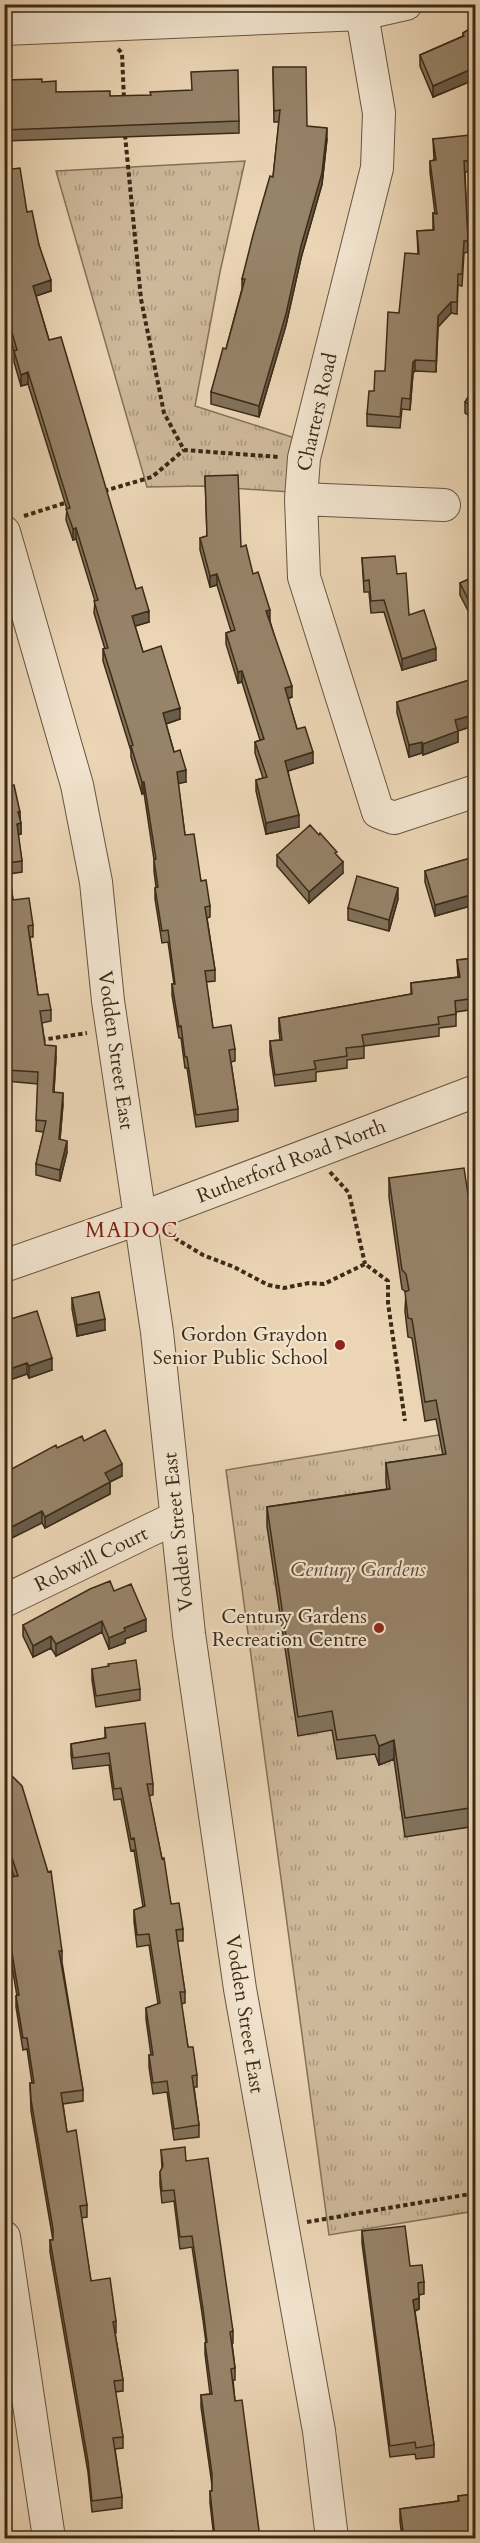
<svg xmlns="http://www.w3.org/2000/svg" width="480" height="2543" font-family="Cardo,serif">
	<defs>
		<pattern id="park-tufts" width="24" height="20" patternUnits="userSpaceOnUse" patternTransform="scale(1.5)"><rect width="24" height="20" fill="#cdb89a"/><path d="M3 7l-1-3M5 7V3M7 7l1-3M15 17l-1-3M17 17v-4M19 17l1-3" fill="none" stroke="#a8967d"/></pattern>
	</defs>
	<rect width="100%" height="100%" fill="#ebd5b5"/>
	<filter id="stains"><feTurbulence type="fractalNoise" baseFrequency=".00333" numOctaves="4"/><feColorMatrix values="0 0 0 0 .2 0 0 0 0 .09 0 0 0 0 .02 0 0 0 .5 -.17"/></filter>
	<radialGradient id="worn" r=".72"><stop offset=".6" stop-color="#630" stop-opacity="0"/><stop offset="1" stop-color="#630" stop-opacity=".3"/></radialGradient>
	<path fill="url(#park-tufts)" stroke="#847258" stroke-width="1.5" d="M245 161 220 272 195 406 298 439 290 492 203 486 147 487 56 171Z
		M475 1429V2211L329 2235 226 1470Z"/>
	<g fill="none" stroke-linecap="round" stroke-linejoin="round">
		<g stroke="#67563e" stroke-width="34">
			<path id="minor" d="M362 14 379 113 377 168 304 458 301 499 304 577 378 812 394 818 476 791
				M4 29 362 14 406 4
				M301 499 444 505
				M4 532 77 785 96 882 108 1001 157 1332 189 1634 240 1989 319 2431 332 2538
				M4 1266 152 1214 476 1091
				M4 1601 177 1517
				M4 2237 49 2538"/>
		</g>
		<path stroke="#3b2b17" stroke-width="4" stroke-dasharray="4.5 3" stroke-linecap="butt" d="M118 49 122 53 124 100
			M125 135 141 299 164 413 184 450 279 457
			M104 491 152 477 184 450
			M24 516 68 502
			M41 1040 87 1033
			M330 1172 349 1193 365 1264
			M168 1234 203 1255 234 1267 268 1285 284 1288 309 1283 324 1284 365 1264 388 1281V1303L405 1421
			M307 2222 476 2193"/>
		<use href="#minor" stroke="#f2e4cf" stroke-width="32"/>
	</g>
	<path fill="#82715a" stroke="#3b2b17" stroke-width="1.5" d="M476 25V79L433 97 420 66V55L463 36V33Z
		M273 67 307 126 327 139 322 184 301 258 286 325 259 417 211 404V392L226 349 242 289V279L273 177 279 122H274Z
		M4 80 42 82 56 92 110 96 239 121V133L4 141Z
		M433 139 472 160V171L465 172 468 252 464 253 462 286 458 285 457 314 451 313 438 327 436 372 415 371 413 373 410 410 402 409 400 428 367 426V414L374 391 385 371 399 313 418 254 417 231 433 230V213L435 214 430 172V161L434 160Z
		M4 170 27 212 39 245 51 291 36 296 49 340 136 589 149 622 135 626 143 652 180 719 166 724 174 752 186 782 178 783 185 835 210 906V917L207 918 215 970V981L206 982 213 1028 235 1049V1061L231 1062 238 1109V1121L196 1127 187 1068H185L181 1038H179L172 995V984H174L168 942 162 943 155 899V888L156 887 154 871V860L144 793 142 794 131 757V751L103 661V649H105L94 613 95 601 76 539 73 540 66 520 67 509 28 384 21 386 14 362V351L4 317Z
		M476 385V422L474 421V419L465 413V402Z
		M205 476 253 574 270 621 292 697 288 699 297 729 313 763 288 771 299 827 266 834 256 791V780L263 778 255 753V742L260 740 242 682 238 683 226 644V633L231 631 217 585 210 587 200 550V538L207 536Z
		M362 558 397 574 409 615 436 660 402 670 384 612 371 613 369 592H364Z
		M476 576V626L460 595V583Z
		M476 678V725L458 731V742L423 755 422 753 409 757 397 713V702Z
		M4 788 20 812 21 834 18 835 22 861V872L9 874 13 900 33 925V937H30L38 995 51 1010V1021L42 1023 45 1045 56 1057 54 1092 63 1104 60 1139 67 1152 60 1181 36 1175V1164L44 1132 36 1131 38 1084 6 1081 9 1028H4Z
		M476 839 473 890 474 905 435 916 425 882V871L471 858 470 852V841Z
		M277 855 337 856 343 873 309 903 277 866Z
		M398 899 389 931 348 920V908Z
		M476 958V1009L456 1012V1026L439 1028V1036L364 1046V1058L347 1060V1068L316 1072V1081L275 1086 270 1053V1041L280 1040 279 1029V1018L411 994V983L458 977 457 960Z
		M389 1178 476 1247V1826L405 1837 394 1759 379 1765 375 1754 337 1759 332 1730 298 1736 267 1526V1507L387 1489 386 1482V1463L443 1455 436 1419 425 1421 412 1338 408 1337 405 1311 406 1292 402 1289 389 1197Z
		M72 1298 105 1330 77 1336 72 1309Z
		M4 1321 52 1370 29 1378 27 1374 4 1382Z
		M84 1441 122 1476 110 1482V1494L45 1528 10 1470 57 1448Z
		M114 1591 146 1631 125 1639V1643L109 1649 102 1632 56 1656 51 1648 33 1657 23 1636V1625Z
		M92 1669 140 1689V1700L96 1707 92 1680Z
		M105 1728 153 1784V1795L149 1796 162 1859 171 1904 183 1929V1941H177L185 1992V2003L181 2004 188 2047 197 2075V2087H194L199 2125V2137L174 2140 167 2092 153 2094 149 2067V2055H151L146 2019V2008L158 2004 149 1945 137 1947 134 1921V1910L143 1907 134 1850 131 1851 121 1799 114 1800 109 1765 73 1769 71 1755V1744L105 1738Z
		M4 1768 62 1951V1962L83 2090V2101L63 2104 67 2132 87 2205V2217L81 2218 91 2281 116 2321V2333H115L123 2380V2391L115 2392 123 2437V2448L115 2449 122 2497V2508L92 2512 88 2472 50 2252V2240H53L31 2111 30 2083H32L27 2049 23 2050 16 2007V1996H17L4 1918V1878L14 1877 4 1846Z
		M476 2022V2042L474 2041V2025Z
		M161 2150 186 2161 233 2331V2343H232L235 2368V2380H233L235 2401 260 2538H214L210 2503V2491H212V2485L201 2407V2395L210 2394 205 2354V2343H206L203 2320 192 2247 180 2249 174 2201 162 2203 160 2184V2172L162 2168Z
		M362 2231 410 2266 424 2282V2294L419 2295V2309L415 2311 434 2445V2457L416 2459 415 2454 390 2457 362 2243Z
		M476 2494V2538H402L400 2521V2509L458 2501V2496Z"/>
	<path fill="#6a5c4a" stroke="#3b2b17" stroke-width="1.5" d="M476 67V79L433 97V86Z
		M327 128V139L322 184 301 258 286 325 259 417V406Z
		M51 280V291L33 297V286Z
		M451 302V313L438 327 436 372 438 316Z
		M415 360V371L413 373 410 410 413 362Z
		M28 372V384L21 386V375Z
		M76 528V539L73 540V529Z
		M217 574V585L210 587V576Z
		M270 610V621L266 611Z
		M149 611V622L132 627V616Z
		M436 648V660L402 670V659Z
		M242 671V682L238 683V672Z
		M292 686V697L285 699V688Z
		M180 708V719L163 725V713Z
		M476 714V725L458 731V742L423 755V744L455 720Z
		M422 742V753L409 757V745Z
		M313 752V763L285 772V761Z
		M186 770V782L177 784V772Z
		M142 782H144V793L142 794Z
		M299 815V827L266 834V823Z
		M21 823V834L17 835V824Z
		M343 862V873L309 903V892Z
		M476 878V890L470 891V880Z
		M398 888V899L389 931V920Z
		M474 894V905L435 916V905Z
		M56 1046V1057L53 1104V1092Z
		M63 1093V1104L59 1151V1139Z
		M67 1141V1152L60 1181V1170Z
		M8 1171V1182L4 1188V1177Z
		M105 1319V1330L77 1336V1325Z
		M52 1358V1370L29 1378V1366Z
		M27 1363V1374L4 1382V1371Z
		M122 1464V1476L105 1484V1473Z
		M110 1482V1494L45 1528V1517Z
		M42 1511V1523L4 1542V1531Z
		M146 1619V1631L125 1639V1643L109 1649V1638L124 1628Z
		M102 1621V1632L56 1656V1644Z
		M51 1636V1648L33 1657V1646Z
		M394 1740V1759L379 1765V1746Z
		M419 2298V2309L413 2312V2300Z"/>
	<path fill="#978369" stroke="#3b2b17" stroke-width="1.5" d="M476 25V67L433 86 420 55 464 36 463 33Z
		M273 67H306L307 126 327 128 322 173 301 246 286 314 259 406 211 392 223 348 226 349 245 279H242L253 235 270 176 273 177 280 110 274 111Z
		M238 70 239 121 4 130V80L42 79V82L56 81V92L110 91V96L151 95 150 92 192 90 191 72Z
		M470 135 472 160 464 161 468 241H464L462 274H458L457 302H451L438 316 436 361 415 360 413 362 410 399 402 398 400 417 367 414 369 391H374L375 371H385L388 312 399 313 405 253 419 254 417 231 434 230 433 213 437 214 430 161 436 160 433 139Z
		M20 168 27 212 32 211 39 245 51 280 33 286 49 340 61 337 136 589 142 587 149 611 132 616 143 652 161 646 180 708 163 713 174 752 180 750 186 770 177 772 185 835 194 834 201 881 206 880 210 906 205 907 215 970 205 971 213 1028 231 1025 235 1049 229 1050 238 1109 196 1115 187 1057H185L181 1026 179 1027 172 984H175L168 930 162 931 155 888 158 887 154 860 156 859 144 782H142L131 746 133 745 103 649 108 648 94 601 98 600 76 528 73 529 66 509 70 508 28 372 21 375 14 351 17 350 4 305V170Z
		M476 385V410H474L475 408 465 402Z
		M238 475 241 547 246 545 253 574 258 572 270 610 266 611 292 686 285 688 297 729 305 727 313 752 285 761 299 815 266 823 256 780 267 777 255 742 264 739 242 671 238 672 226 633 235 630 217 574 210 576 200 538 207 536 205 476Z
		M395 556 397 574 406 573 409 615 424 610 436 648 402 659 384 600 371 601 369 580 364 581 362 558Z
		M476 576V615L460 583Z
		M476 678V714L455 720 458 731 423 744 422 742 409 745 397 702Z
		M14 785 20 812H18L21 823 17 824 22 861 8 863 13 900 29 898 33 925 28 926 38 995 48 994 51 1010 40 1011 45 1045 56 1046 53 1092 63 1093 59 1139 67 1141 60 1170 36 1164 46 1121 36 1120 38 1072 6 1070 10 1016 4 1017V788Z
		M310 825 319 835 320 833 337 852 335 853 343 862 309 892 277 855Z
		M476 839V878L470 880 474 894 435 905 425 871 474 857 470 841Z
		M357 876 398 888 389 920 348 908Z
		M476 958V998L455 1001 456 1014 438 1017 439 1024 362 1035 364 1046 346 1048 347 1056 314 1061 316 1069 275 1075 270 1041 282 1040 279 1018 412 994 411 983 460 977 457 960Z
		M464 1168 476 1247V1807L405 1818 394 1740 379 1746 375 1735 337 1740 332 1711 298 1717 267 1507 390 1489 386 1463 446 1454 436 1400 425 1402 412 1319 408 1318 405 1292 409 1290 406 1274 402 1270 389 1178Z
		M4 1169 8 1171 4 1177Z
		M99 1292 105 1319 77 1325 72 1298Z
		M37 1311 52 1358 29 1366 27 1363 4 1371V1321Z
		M105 1430 122 1464 105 1473 110 1482 45 1517 42 1511 4 1531V1468L8 1466 10 1470 56 1445 57 1448 82 1436 84 1441Z
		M110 1581 114 1591 131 1584 146 1619 124 1628 125 1631 109 1638 102 1621 56 1644 51 1636 33 1646 23 1625 90 1589Z
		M136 1660 140 1689 96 1696 92 1669 109 1666 108 1664Z
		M145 1723 153 1784H147L162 1859 164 1858 171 1904 179 1903 183 1929 176 1930 185 1992H180L188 2047H193L197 2075 192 2076 199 2125 174 2129 167 2081 153 2083 149 2055H153L146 2008 160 2003 149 1934 137 1935 134 1910 145 1906 134 1838 131 1839 121 1788 114 1789 109 1753 73 1758 71 1744 106 1738 105 1728Z
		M4 1768 22 1786 48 1872 51 1871 62 1951H59L83 2090 61 2093 67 2132 76 2130 87 2205 80 2206 91 2281 110 2278 116 2321 113 2322 123 2380 114 2381 123 2437 113 2438 122 2497 92 2501 88 2461 50 2240H53V2229L31 2100 30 2083H34L27 2038H23L16 1996 19 1995 4 1906V1878L18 1876 4 1834Z
		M185 2147 186 2161 208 2158 233 2331 230 2332 235 2368 231 2369 235 2401 242 2400 260 2538H215L210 2491H212V2474L201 2395 212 2394 205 2343 207 2342 203 2309 192 2236 180 2237 174 2190 162 2191 160 2172 163 2166 161 2150Z
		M405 2226 410 2266 422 2265 424 2282 418 2283 419 2298 413 2300 434 2445 416 2448 415 2442 390 2446 362 2231Z
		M476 2494V2534L440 2538H404L400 2509 459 2501 458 2496Z
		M173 2531 174 2538H130L129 2537Z"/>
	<g fill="#8f2418" stroke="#f2e4cf" stroke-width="2">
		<circle cx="340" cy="1345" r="6"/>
		<circle cx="379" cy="1628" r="6"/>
	</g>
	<g text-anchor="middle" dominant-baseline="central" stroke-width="4.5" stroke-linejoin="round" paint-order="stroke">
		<g font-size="20" fill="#3b2b17" stroke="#f2e4cf">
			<text transform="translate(317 412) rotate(-77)">Charters Road</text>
			<text transform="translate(116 1050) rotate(82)">Vodden Street East</text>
			<text transform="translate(291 1161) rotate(-21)">Rutherford Road North</text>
			<text transform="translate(178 1532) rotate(-96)">Vodden Street East</text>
			<text transform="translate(91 1559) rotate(-26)">Robwill Court</text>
			<text transform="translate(245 2014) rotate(81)">Vodden Street East</text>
		</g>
		<g font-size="20" fill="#3b2b17" stroke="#f2e4cf" text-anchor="end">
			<text x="328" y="1334">Gordon Graydon<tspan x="328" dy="23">Senior Public School</tspan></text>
			<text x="367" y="1616">Century Gardens<tspan x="367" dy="23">Recreation Centre</tspan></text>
		</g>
		<g font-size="20" font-style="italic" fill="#584731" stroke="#f2e4cf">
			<text x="358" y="1569">Century Gardens</text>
		</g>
		<g font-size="21" letter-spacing="1.5" fill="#7a1f14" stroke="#f2e4cf">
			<text x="132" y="1230">MADOC</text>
		</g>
	</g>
	<rect width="480" height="2543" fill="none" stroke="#ebd5b5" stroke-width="24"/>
	<rect x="6" y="6" width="468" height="2531" fill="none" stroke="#3b2b17" stroke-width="3"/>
	<rect x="12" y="12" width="456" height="2519" fill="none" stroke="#3b2b17" stroke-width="1.5"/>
	<rect width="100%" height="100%" filter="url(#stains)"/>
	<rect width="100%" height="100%" fill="url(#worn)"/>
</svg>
